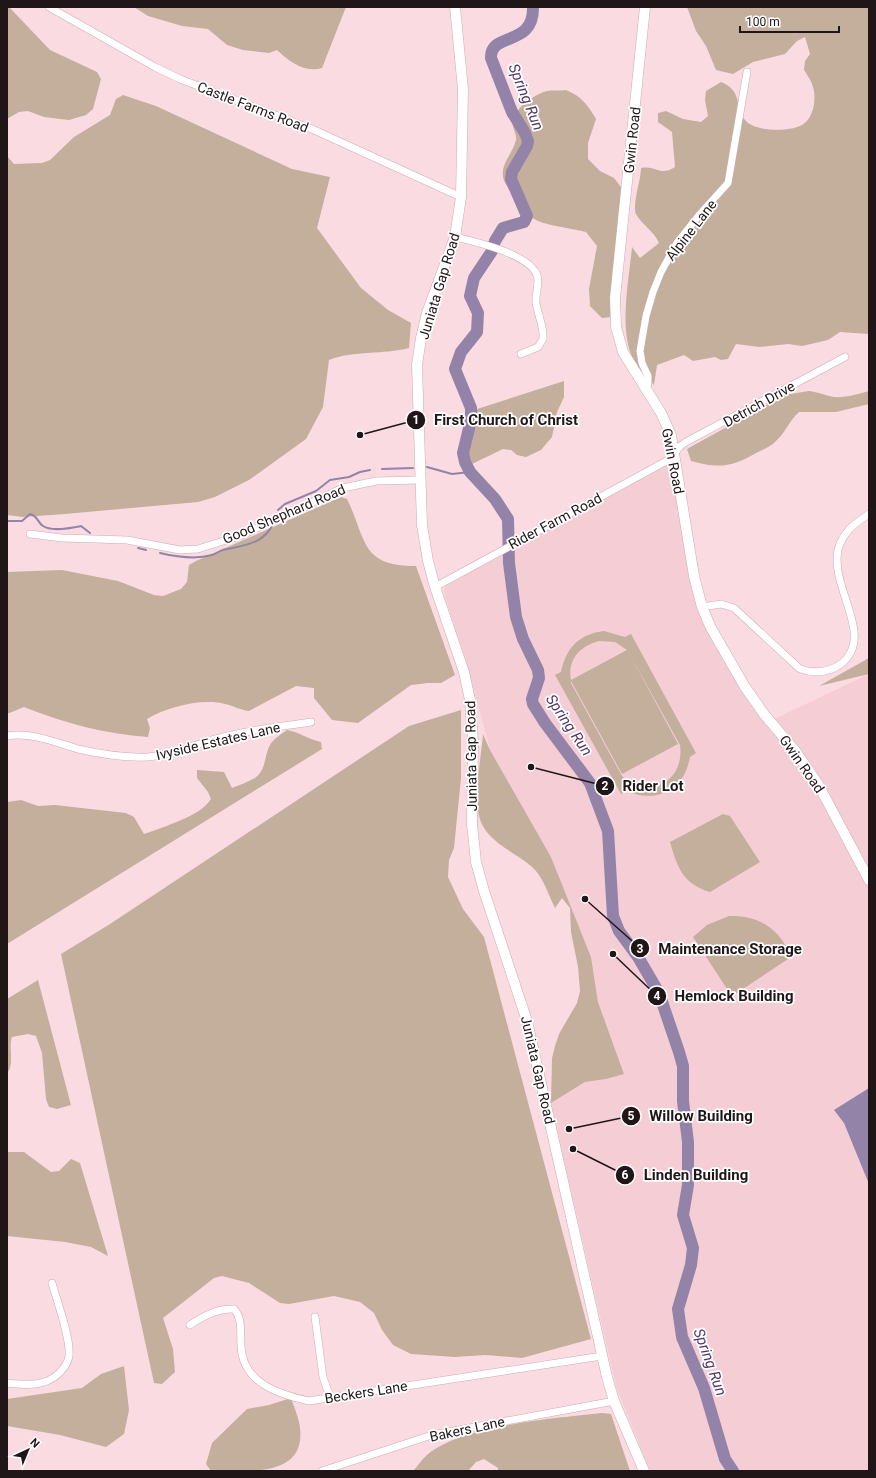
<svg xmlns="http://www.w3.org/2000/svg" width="876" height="1478" font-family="Roboto,sans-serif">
	<rect width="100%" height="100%" fill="#fbdbe2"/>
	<path fill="#f5cdd5" d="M671 462 701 610 768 722 869 674V1471H650L616 1386 551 1103 585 1082 606 1079 624 1073 598 1002 591 957 551 857 490 750 465 657 445 597 444 589 447 585 574 513Z"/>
	<path fill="#c4af9d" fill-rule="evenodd" d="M7 7 10 8 50 50 97 72 101 79 93 109 86 115 69 120 60 119 44 117 28 111 19 112 7 119Z
		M134 7H346L322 68C304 73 290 62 277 50L269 53 243 50 227 45 208 29 182 26 148 16Z
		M687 7H869V334L840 332 828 340 802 346 788 344 759 347 736 344 728 359 721 360 715 357 693 361 684 355 657 365 654 385C646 377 639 371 634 361 618 332 629 280 632 247L640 258 659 243C654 231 642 225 636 214 632 204 641 180 641 168 657 165 659 177 675 167L672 132 658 122V113L666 111 683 119 701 122 708 116 705 100 706 91 721 82C744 91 734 109 746 121 756 132 790 132 802 125 809 121 813 112 814 104 816 89 812 82 804 70L805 61 810 54 805 37 797 41 785 54 753 62 733 74 716 70 706 46 696 31Z
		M566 90C581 96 588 105 596 119L588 143V159L600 171 614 178 624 191 611 317 602 318 590 306 589 289 597 246 586 232C575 229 544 225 536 220 528 216 504 186 503 177 501 163 513 153 516 140 517 133 511 127 513 120 516 107 535 94 547 91 553 90 560 91 566 90Z
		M123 95 156 106 292 169 330 177 317 228 361 288 388 310 411 323 409 348C383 355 354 350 329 360L323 407 306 439 249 480 215 497 198 502 65 514 23 517 7 515V156L14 164 42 163 50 160 74 137 110 115 116 99Z
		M564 381V397L557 412 552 437 541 450 526 457 517 455 511 450 503 449 472 464 465 458C465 441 465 426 474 410Z
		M809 391C817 392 828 396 834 397 845 398 859 394 869 391V404L836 412H799C789 421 786 432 776 441 772 446 764 449 758 452 732 467 720 469 691 461L687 449 784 395Z
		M341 497 347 499C367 540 360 566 416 566L455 675 441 683H428L411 685 358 723 332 720 314 698V688L296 686 249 711C240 710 234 706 225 704 202 698 167 707 147 719L150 728 148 737C105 734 64 723 24 707L7 714V572L62 570 118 581 154 595 163 596 181 589 187 582 189 565 196 561Z
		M604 631 625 637 631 634 696 753 690 757C684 790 658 804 626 791L621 794 555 675 561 672C566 647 580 634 604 631ZM599 641 615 642 627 650 571 680C567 660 580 646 599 641ZM628 651 680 745C685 781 650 800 622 776L571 683V681L622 774 678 744Z
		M869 658V674L819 686Z
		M461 710V778L454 848 449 860 448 877 463 909 484 937 591 1339 522 1358 485 1355 455 1357 411 1354 393 1345 382 1330 374 1313 360 1302 334 1296 289 1304 280 1303 249 1283 222 1276 214 1278 163 1318 173 1349 175 1372 162 1384 154 1383 61 954 110 924 409 726Z
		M287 730C299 732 308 739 321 742L322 749 7 944V802L21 800 38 806 55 805 126 813 134 817 144 834C163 827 201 816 211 799L208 792 197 778V770L224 772 232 788C239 785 248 782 255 778 266 770 264 758 269 747 272 740 280 735 287 730Z
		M483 734 490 750 551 857 591 957 598 1002 624 1074 606 1079 585 1082 551 1103 552 1058 555 1046 559 1034 577 1003 580 991 578 967 571 932 570 908 562 898 555 908C548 894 543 876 531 866 511 849 481 840 478 810 475 786 481 758 483 734Z
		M723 814 730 816 760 862 710 892C683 884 677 867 670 842Z
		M729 916C759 915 780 929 791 957L737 993 729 992 693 937 707 925Z
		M38 980 71 1105 57 1109 49 1107 46 1099 42 1053 36 1036 28 1034 12 1037C8 1048 15 1064 7 1073V999Z
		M7 1152H24L51 1172 59 1171 71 1159 80 1163 108 1256 91 1247 65 1242 7 1236Z
		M124 1366 129 1410 124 1434 106 1447 60 1435 7 1426V1399L82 1388 101 1374Z
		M291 1398C294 1407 299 1418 300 1428 306 1478 247 1471 211 1471L206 1464 212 1443 247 1409 269 1405Z
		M602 1413 611 1414 630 1471H498V1468L484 1459 476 1462 468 1471H413C418 1466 422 1459 427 1455 461 1425 557 1418 602 1413Z"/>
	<path fill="#9483a8" d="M869 1088V1184L844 1123 834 1110Z"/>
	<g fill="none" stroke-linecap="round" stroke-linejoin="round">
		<path stroke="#9483a8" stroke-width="2" d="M427 467 452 474 470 472
			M382 469 413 468
			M278 510 285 504 316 491 330 480 349 477 360 472 370 470
			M7 521H22L30 514C38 516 37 522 43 526 52 532 71 528 81 526L90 533
			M138 548 146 550
			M160 553C177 557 195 560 212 555 216 554 219 551 223 550 243 545 263 545 273 524"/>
		<path stroke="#9483a8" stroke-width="12" d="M533 7C534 48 490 31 491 58L512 112 525 133 528 141 527 146 512 172 511 179 527 216 524 222 503 228 495 241 492 251 474 278 470 296 478 313 477 332 461 352 455 369 471 408V420L463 453 465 462 470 472 495 499 508 519 509 563 516 617 523 639 538 670 539 678 532 699 533 704 545 723 590 783 608 831 613 916 619 931 638 957 659 993 679 1052 683 1066V1101L688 1142V1185L683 1215 693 1248 691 1265 678 1309 682 1337 704 1388 725 1459 733 1471"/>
		<g stroke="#cbacb3" stroke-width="8">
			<path id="street" d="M49 7 155 67 180 79 312 129 461 197
				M455 237C476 242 529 254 537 275 540 283 535 294 536 303 538 315 544 327 543 339L538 347 521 354
				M645 388 648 384V376L642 363 640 351 646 316 653 292 661 272 677 243 700 214 728 183 747 72
				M30 534 62 538 127 540 180 550 198 549 242 535 343 488 376 481 420 480
				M435 587 672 458 679 447 686 442 845 357
				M702 607 721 604 734 608 800 669C815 674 828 673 841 664 876 636 830 589 838 550 842 533 855 523 869 514
				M7 736C32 732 54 742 78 749 100 754 125 758 148 757 172 755 192 746 215 739 246 730 279 727 311 722
				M315 1317 323 1377 330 1397
				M190 1325C203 1316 219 1308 234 1309 243 1319 240 1332 241 1345 242 1383 278 1394 309 1401L602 1356
				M7 1383C19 1384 33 1386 44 1382 55 1379 67 1368 69 1356 71 1339 57 1301 52 1283
				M322 1471 432 1435 614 1401"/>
		</g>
		<g stroke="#cbacb3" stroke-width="11">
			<path id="secondary" d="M455 7 463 89 461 197 455 237 427 313 421 338 417 365 422 525 428 561 435 587 464 672 470 700 473 741 472 824 476 862 484 891 527 1021 607 1377 614 1401 644 1471
				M645 7 615 298 616 327 623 352 661 413 671 435 694 576 702 607 711 628 745 687 764 714 796 752 818 784 869 880"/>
		</g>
		<use href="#street" stroke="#fff" stroke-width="7"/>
		<use href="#secondary" stroke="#fff" stroke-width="10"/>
	</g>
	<g text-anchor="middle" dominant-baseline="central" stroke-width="3.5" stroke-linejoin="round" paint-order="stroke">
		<g font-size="14" fill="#201618" stroke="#fff">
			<text transform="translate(253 107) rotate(21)">Castle Farms Road</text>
			<text transform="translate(632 140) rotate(-84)">Gwin Road</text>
			<text transform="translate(691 230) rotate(-52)">Alpine Lane</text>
			<text transform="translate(439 286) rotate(-73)">Juniata Gap Road</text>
			<text transform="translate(759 404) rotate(-29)">Detrich Drive</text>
			<text transform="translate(673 461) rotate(79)">Gwin Road</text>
			<text transform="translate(284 514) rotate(-23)">Good Shephard Road</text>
			<text transform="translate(555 521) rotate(-28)">Rider Farm Road</text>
			<text transform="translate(218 741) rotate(-13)">Ivyside Estates Lane</text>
			<text transform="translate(471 756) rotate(-91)">Juniata Gap Road</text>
			<text transform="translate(802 764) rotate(55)">Gwin Road</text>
			<text transform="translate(538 1070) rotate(77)">Juniata Gap Road</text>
			<text transform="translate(366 1392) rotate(-9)">Beckers Lane</text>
			<text transform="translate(467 1429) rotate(-12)">Bakers Lane</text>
		</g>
		<g font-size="15" font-style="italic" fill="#503769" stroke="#fff">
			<text transform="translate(526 97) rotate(68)">Spring Run</text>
			<text transform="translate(569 725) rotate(56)">Spring Run</text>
			<text transform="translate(710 1362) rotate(70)">Spring Run</text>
		</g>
	</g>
	<path fill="none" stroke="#201618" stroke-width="1.5" d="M360 435L416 420M531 767L605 786M585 899L640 948M613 954L657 996M569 1129L631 1116M573 1149L625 1175"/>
	<g fill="#201618" stroke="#fff" stroke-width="1.5">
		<circle cx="360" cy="435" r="4"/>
		<circle cx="531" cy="767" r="4"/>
		<circle cx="585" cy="899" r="4"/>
		<circle cx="613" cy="954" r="4"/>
		<circle cx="569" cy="1129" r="4"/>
		<circle cx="573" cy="1149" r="4"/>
		<circle cx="416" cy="420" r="10"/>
		<circle cx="605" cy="786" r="10"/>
		<circle cx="640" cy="948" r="10"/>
		<circle cx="657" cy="996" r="10"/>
		<circle cx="631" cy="1116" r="10"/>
		<circle cx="625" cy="1175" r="10"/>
	</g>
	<g font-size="12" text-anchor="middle" font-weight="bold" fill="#fff">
		<text x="416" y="424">1</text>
		<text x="605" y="790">2</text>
		<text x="640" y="953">3</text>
		<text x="657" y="1000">4</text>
		<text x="631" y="1120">5</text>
		<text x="625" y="1179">6</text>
	</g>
	<g font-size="15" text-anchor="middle" font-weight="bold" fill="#201618" stroke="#fff" stroke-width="3.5" stroke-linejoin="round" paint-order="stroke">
		<text x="506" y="425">First Church of Christ</text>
		<text x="653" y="791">Rider Lot</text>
		<text x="730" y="954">Maintenance Storage</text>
		<text x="734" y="1001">Hemlock Building</text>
		<text x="701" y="1121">Willow Building</text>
		<text x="696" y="1180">Linden Building</text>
	</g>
	<rect width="876" height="1478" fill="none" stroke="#201618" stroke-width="16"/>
	<g transform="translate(28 1450) rotate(44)" stroke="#ffffff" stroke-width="3" paint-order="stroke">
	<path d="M0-3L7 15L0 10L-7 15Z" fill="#201618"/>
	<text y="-6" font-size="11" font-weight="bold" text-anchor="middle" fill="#201618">N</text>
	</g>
	<path d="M740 26v6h99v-6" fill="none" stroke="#201618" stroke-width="2"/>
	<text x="746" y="26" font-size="12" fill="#201618" stroke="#ffffff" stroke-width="3" paint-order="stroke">100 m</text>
</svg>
